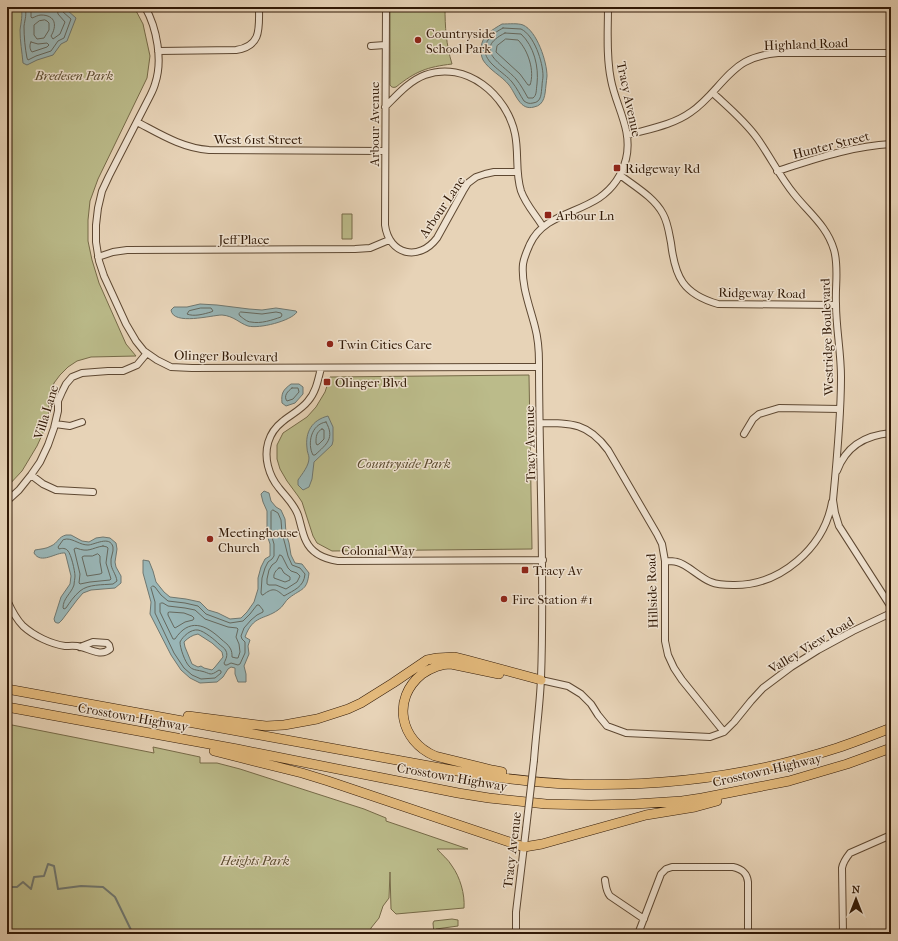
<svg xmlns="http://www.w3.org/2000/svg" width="898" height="941" font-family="'IM FELL French Canon',serif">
	<rect width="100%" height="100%" fill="#e7d3b7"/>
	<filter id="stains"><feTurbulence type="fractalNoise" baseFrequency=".005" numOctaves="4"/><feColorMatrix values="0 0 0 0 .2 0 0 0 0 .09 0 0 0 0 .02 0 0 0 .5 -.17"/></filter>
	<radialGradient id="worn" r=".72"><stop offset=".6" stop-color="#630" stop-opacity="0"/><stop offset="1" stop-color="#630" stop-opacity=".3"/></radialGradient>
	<path fill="#bbbb8a" stroke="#766a48" d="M7 7H134L143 24 150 56 147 78 98 179 90 201 88 220V241L92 260 99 283 126 344 136 356 91 357 77 361 68 367 60 375 54 383 49 400 48 422 37 446 22 471 7 487Z
		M390 7H445C445 27 446 44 452 64 427 67 416 71 396 87 393 88 391 87 390 85Z
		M342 214H352V239H342Z
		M529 375 532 549 332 551 317 543 313 536 302 502 298 496 287 481 280 469 277 459V445L283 433 307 417 316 407 325 392 330 377Z
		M7 724 154 753 153 747 200 757V763H217L240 769 364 809 386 818V821L468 849H437C442 855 448 859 452 866 460 877 465 894 464 908L396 914 391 909 390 872 389 898 383 906 379 918 371 928 369 934H7Z
		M452 919 458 920V926L436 929V934H434L433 923 434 921Z"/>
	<path fill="#99b6b7" stroke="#6f7770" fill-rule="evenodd" d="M21 7H65L67 10 76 18 67 41 61 44 53 55 37 60 27 65 23 63C22 52 20 41 20 30 21 22 23 15 21 7Z
		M502 24C509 24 518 23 523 25 537 31 547 62 547 76 547 79 546 82 546 85 545 94 545 105 534 107 520 111 516 94 509 85 502 76 489 70 483 60 481 56 481 52 481 48 482 35 492 30 502 24Z
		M200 304 217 305 249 309 262 310 276 308 296 311 297 312C291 321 259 329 248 326 239 323 234 316 222 315 212 315 173 326 171 310L174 307H187Z
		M291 384H299L303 387V394L295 403 286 406 282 403C281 393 283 390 291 384Z
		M328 416 333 427V441L332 445 314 462 312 479 309 487 303 490 298 485V480C302 474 309 466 309 458 309 455 307 452 307 448 305 432 312 420 328 416Z
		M264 491 269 493 271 501 276 507 281 510 285 519 286 533 289 543 291 555 295 563 302 564 309 573C307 591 302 588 289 598 285 601 283 607 278 610 264 620 253 615 245 637L250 640 248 646 249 654 244 666 246 674V682H238L235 674V668L231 667 228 669 223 677 217 682 200 683 190 678 181 670 171 655 150 614 151 602 143 573V560L149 561 153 571 156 582 164 592 170 597 186 599 200 602 208 610 218 613 230 619 241 618 247 612 254 602 258 589V578L261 567 265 559 270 556V544L267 535V511L263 502 261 494ZM198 634 212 643 222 652 223 657 215 667 212 670 204 668 201 666 198 667 192 664 185 647 184 642C188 638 192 635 198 634Z
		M66 535H71L82 541 89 542 96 538 103 537 110 538 116 543 117 549 115 562 116 567 121 576V583L115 588 91 590 83 593 77 600 62 620 59 623H57L55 622 54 619 61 597 70 584 71 576 66 556 65 553C56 552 41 565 34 553L35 550C40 549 46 549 51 546 58 543 58 537 66 535Z"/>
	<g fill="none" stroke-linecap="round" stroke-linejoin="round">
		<path stroke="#65685e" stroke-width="1" d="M25 7C27 14 25 19 24 26 24 37 25 48 27 58L28 60 36 56 51 51 58 41 64 38 71 19 63 12 62 7
			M31 7V17L32 18C35 17 38 15 41 15 56 15 57 26 51 36L53 39 60 34 65 22 58 14 57 7
			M45 20 47 21 49 23V30L44 38 37 39 34 35V25L39 21Z
			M503 28 521 29C534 35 543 62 543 76 543 79 542 82 542 86 541 93 542 102 533 103 529 104 527 103 524 101 520 95 517 88 512 82 504 72 484 63 485 49 486 38 494 33 503 28Z
			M505 33 521 34C534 46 539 67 537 84 536 90 537 95 533 98H528C524 91 521 85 516 79 503 64 471 50 505 33Z
			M506 39 518 40C528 50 535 71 530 85H528L520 74 496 52 497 46Z
			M31 42 38 44 47 43 49 45 47 47 32 52C30 50 29 45 31 42Z
			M201 308H211L213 311 211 312C204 314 194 317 187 314L189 311Z
			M241 312 262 314 276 312 281 313 282 315 281 317C272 320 261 324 251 322 247 322 243 318 240 316L239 314Z
			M292 388H298L299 392 293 399 287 401C283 396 288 391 292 388Z
			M326 422C335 438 327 444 315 455H313C307 444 311 424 326 422Z
			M322 429 324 430V439L319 444 317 445 316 443C316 437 316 432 322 429Z
			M273 510 278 513 281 520 282 533 285 544 288 556 292 565 300 568 305 574C304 587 294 590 284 596 276 589 273 587 263 595H262L261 593 262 578 265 568 268 562 272 559 274 556V544L271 534V512Z
			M67 539C74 539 80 545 88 545 94 545 110 535 113 547 114 552 110 558 111 563 111 569 116 574 117 581L113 584C103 585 88 584 80 591 74 596 70 602 66 608L64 609 63 608C63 598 71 594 74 585 74 583 75 578 75 576 75 571 71 554 68 551 66 548 62 548 59 549L58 547 63 540Z
			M103 546 107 547 108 548 106 563 111 579 110 580 90 582 80 584 79 583 80 574 74 549 76 548C89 553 91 548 103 546Z
			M98 554 100 556V562L102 573 100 574 87 576 82 557 84 556H92Z
			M280 555 282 556 288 568 291 571 297 573 300 576 297 582 286 589 276 585H269L267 584V579L269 570 272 565 276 562Z
			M279 568H281L284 573 290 577V580L285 582 274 578C273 574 276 570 279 568Z
			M153 586 155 587 161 595 168 601 185 603 198 606 206 614 230 623 243 621 250 614 257 605H259L263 610V612L257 615 251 620 244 628 241 636 242 639 245 642V653L240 664 238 665 231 663 227 665H225L224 663C226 659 228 655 226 651 225 648 221 646 219 644 215 640 204 631 198 630 191 629 183 636 180 642 180 648 185 662 189 666 192 670 197 670 201 671 211 673 209 677 219 670L221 671V673L215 678 201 679 192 675 184 668 174 653 155 613V602L151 588Z
			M161 603H163L168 606 185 608 195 610 205 619 228 627 237 628 238 629 236 637 239 644 240 652 238 658H236L232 657C232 654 232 651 230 648 228 644 224 642 221 639 205 624 189 618 175 639H173L160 612V604Z
			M170 612 184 613 192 616 194 618 193 620 185 622 175 628 174 627 168 615V613Z"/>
		<path stroke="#6f7770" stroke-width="2" d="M7 887H17L23 882 31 889 34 877 44 876 48 864 54 866 58 889 81 886 103 887 115 897 133 934"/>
		<g stroke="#5e4832" stroke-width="8">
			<path id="minor" d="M145 7C157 28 163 61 155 84 154 88 152 92 150 96L109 176 102 191 98 208 96 225V242L99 261 104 276 126 324 136 341 144 351 157 360 171 367 192 368 539 367
				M386 7 385 225C389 255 419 262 437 238L463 191 468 183 476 177 485 174 494 172H517
				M371 46 385 45
				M158 51 236 50C262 46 259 28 259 7
				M713 93C728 107 745 121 757 138 770 156 780 177 794 194 809 213 827 226 834 250 839 267 835 286 836 304 836 328 841 352 841 377 841 418 837 459 833 500L835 513 839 526 891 607
				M385 107C397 95 409 81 425 75 466 60 507 95 515 134 519 153 515 172 521 191 526 205 536 215 543 227
				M137 122C160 134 182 148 209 150L385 151
				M628 135C649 129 673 125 691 112 712 98 725 73 745 62 756 56 767 54 778 53H891
				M777 171C815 159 852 146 891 144
				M620 175C634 186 654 197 663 214 668 223 669 233 671 243 675 277 683 294 718 304L836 305
				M98 257 113 252 127 250 355 249 370 248 389 240
				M321 368C318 380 316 392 308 401 301 410 290 415 282 422 268 433 264 450 268 466 270 474 274 482 279 488 286 497 294 504 298 515 301 524 302 533 306 541 312 554 325 559 338 561L543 560
				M540 423C572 423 588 423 608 450L657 534 662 544 665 561V641L668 655 674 668 682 680 724 732
				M55 424 70 426 82 422
				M744 434 753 419 759 414 779 408 840 409
				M837 471C846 446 866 435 891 433
				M31 475 43 484 56 490 93 492
				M7 501 19 490 31 475 40 462 48 445 54 428 58 411V401L62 392 66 384 72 377 82 373 108 371H123L137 365 147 353
				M665 561C669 561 673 561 677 562 687 564 700 578 711 582 718 585 726 585 733 585 780 586 824 548 832 502
				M7 600C11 609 16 619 23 626 34 636 51 644 65 646 70 646 76 645 81 647 90 649 101 657 110 649L109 645 107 643 93 642 80 647
				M541 680 568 686 581 694 591 704 598 715 607 726 626 733 710 737 724 732 734 722 751 701 763 688 791 667 818 650 853 631 891 613
				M534 760C536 732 540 705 541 678 545 573 539 468 539 363 539 351 538 338 535 327 530 307 521 285 523 264 524 257 527 251 530 244 543 216 575 214 599 198 612 189 622 175 626 159 633 130 616 107 611 80 606 56 608 31 608 7
				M605 880C606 887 606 891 610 896L644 919
				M516 934V912L526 829
				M638 934 661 874 666 869 672 867H733C742 869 747 873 748 882V934
				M843 934 842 868C843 862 846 858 850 853L891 835"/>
		</g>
		<g stroke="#311906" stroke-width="10">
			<path id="highway" d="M499 674 451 664C440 664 431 668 422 674 391 699 400 741 435 756L492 770 502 772
				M7 689 479 775C509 779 539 783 570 784 659 787 751 776 837 748 855 742 873 735 891 728
				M7 707 237 749 458 793 489 798 546 804 591 805 635 804 682 801 702 798 789 781 847 764 891 748
				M188 716 266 726 284 725 317 719 348 709 361 703 393 683 427 660 437 658 455 657 467 660 541 680
				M214 751 302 773 328 781 524 847 542 844 646 815 695 807 717 801"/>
		</g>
		<use href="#minor" stroke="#efe2d0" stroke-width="6"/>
		<use href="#highway" stroke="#e4ba7c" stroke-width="9"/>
		<g stroke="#5e4832" stroke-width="8" stroke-linecap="butt">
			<path id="minor-bridge" d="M526 829 534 760"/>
		</g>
		<use href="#minor-bridge" stroke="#efe2d0" stroke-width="6"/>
	</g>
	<g fill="#8f2418" stroke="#efe2d0" stroke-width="1.5">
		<circle cx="418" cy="40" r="4"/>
		<rect x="613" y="164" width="8" height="8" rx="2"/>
		<rect x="544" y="211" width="8" height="8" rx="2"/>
		<circle cx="330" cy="344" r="4"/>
		<rect x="323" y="378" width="8" height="8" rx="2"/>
		<circle cx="210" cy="539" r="4"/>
		<rect x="521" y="566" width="8" height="8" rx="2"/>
		<circle cx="504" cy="599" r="4"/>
	</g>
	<g text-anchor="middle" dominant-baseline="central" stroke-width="3" stroke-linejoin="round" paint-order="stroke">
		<g font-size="13" fill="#311906" stroke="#efe2d0" text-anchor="start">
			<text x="426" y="33">Countryside<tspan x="426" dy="15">School Park</tspan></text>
			<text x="625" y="168">Ridgeway Rd</text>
			<text x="556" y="215">Arbour Ln</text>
			<text x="338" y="344">Twin Cities Care</text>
			<text x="335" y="382">Olinger Blvd</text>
			<text x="218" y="532">Meetinghouse<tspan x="218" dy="15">Church</tspan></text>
			<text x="533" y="570">Tracy Av</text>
			<text x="512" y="599">Fire Station #1</text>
		</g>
		<g font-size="13" fill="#311906" stroke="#efe2d0">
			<text transform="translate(806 44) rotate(-2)">Highland Road</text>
			<text transform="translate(629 99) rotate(78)">Tracy Avenue</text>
			<text transform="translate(374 124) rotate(-90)">Arbour Avenue</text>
			<text x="258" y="139">West 61st Street</text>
			<text transform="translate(831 145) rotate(-14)">Hunter Street</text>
			<text transform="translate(442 207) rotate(-56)">Arbour Lane</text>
			<text x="244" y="239">Jeff Place</text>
			<text transform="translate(762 293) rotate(1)">Ridgeway Road</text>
			<text transform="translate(827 337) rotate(-92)">Westridge Boulevard</text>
			<text transform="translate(226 356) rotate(1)">Olinger Boulevard</text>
			<text transform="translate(46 412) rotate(-73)">Villa Lane</text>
			<text transform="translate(530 444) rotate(-91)">Tracy Avenue</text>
			<text x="378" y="550">Colonial Way</text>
			<text transform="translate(652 591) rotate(-92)">Hillside Road</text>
			<text transform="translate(811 645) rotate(-31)">Valley View Road</text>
			<text transform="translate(133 717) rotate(10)">Crosstown Highway</text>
			<text transform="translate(767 770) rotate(-13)">Crosstown Highway</text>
			<text transform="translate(452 777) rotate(10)">Crosstown Highway</text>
			<text transform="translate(512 850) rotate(-83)">Tracy Avenue</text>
		</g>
		<g font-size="13" font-style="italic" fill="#5a4a2e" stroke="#efe2d0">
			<text x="74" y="75">Bredesen Park</text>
			<text x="404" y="463">Countryside Park</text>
			<text x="255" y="860">Heights Park</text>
		</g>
	</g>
	<rect width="898" height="941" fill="none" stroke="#e7d3b7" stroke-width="24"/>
	<rect x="8" y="8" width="882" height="925" fill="none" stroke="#311906" stroke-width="2"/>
	<rect x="12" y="12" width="874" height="917" fill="none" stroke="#311906"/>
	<g transform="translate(856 899)" stroke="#efe2d0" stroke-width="3" paint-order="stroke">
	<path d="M0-3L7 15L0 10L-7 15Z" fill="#311906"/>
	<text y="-6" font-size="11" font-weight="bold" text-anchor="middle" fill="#311906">N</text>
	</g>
	<rect width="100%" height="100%" filter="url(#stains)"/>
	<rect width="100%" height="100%" fill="url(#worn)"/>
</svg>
